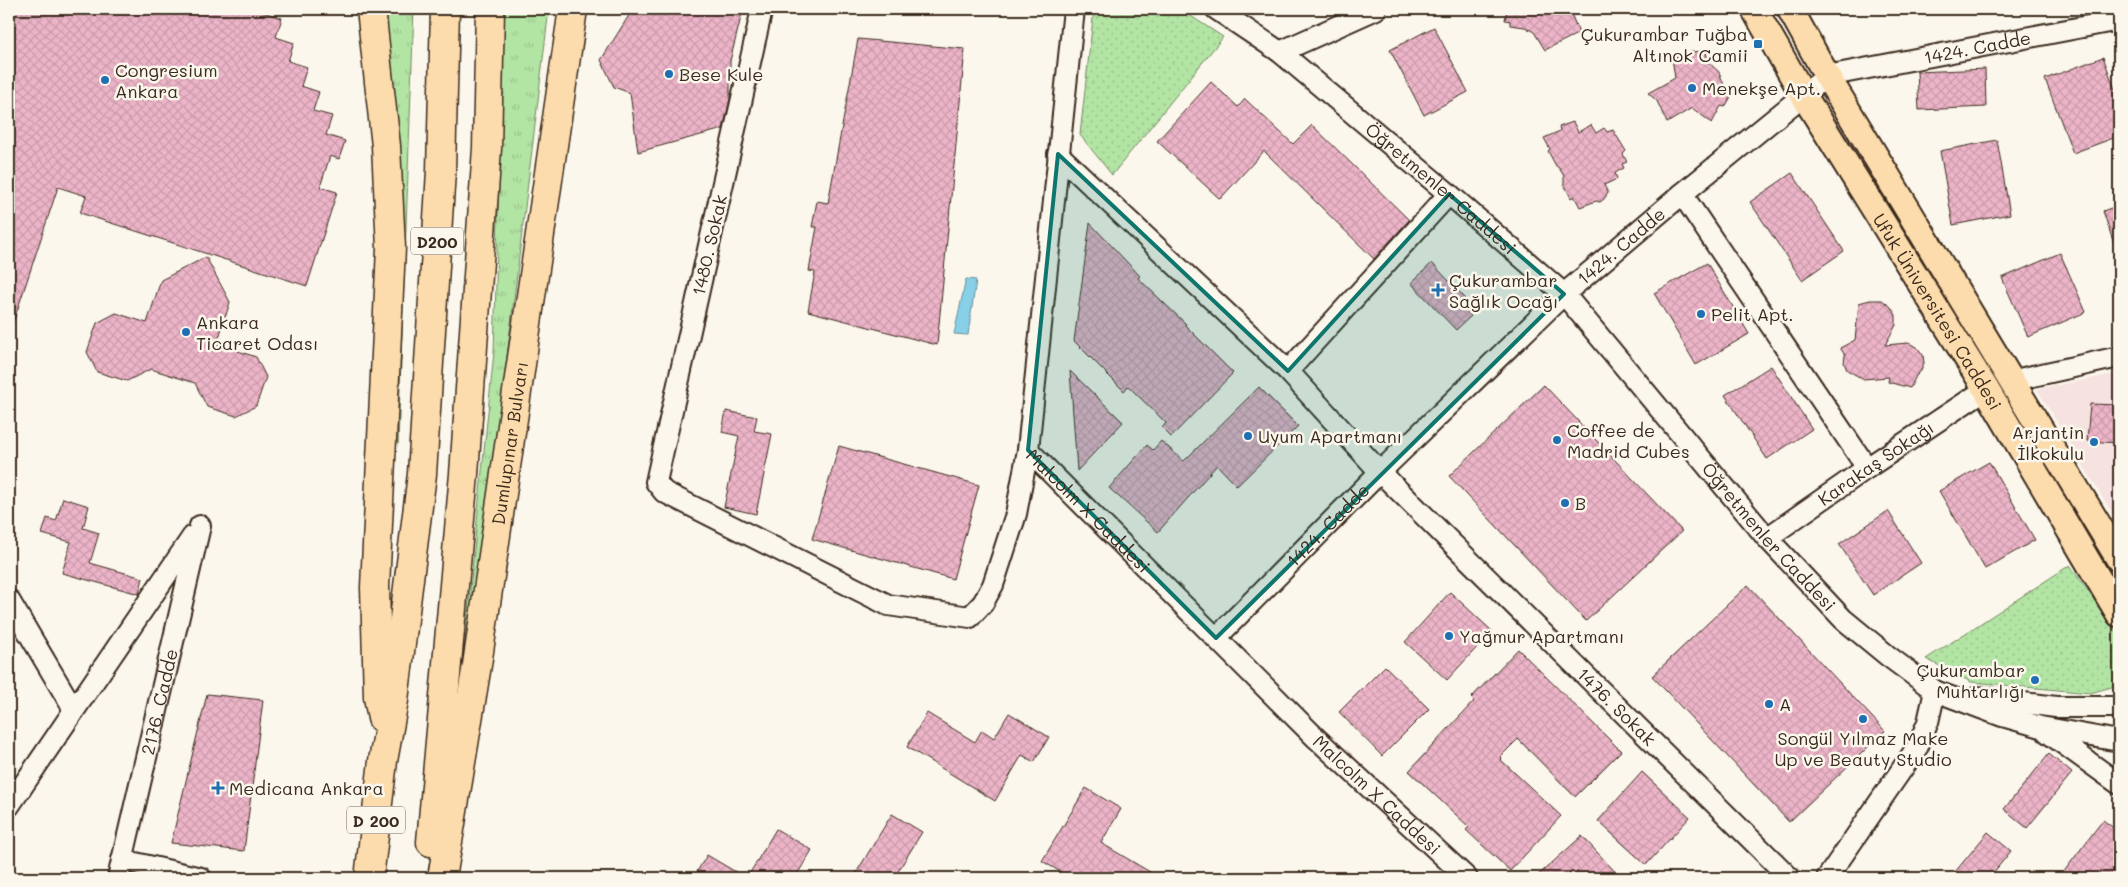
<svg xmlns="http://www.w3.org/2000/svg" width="2128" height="887" font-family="Mali,sans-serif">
	<defs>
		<pattern id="grass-tufts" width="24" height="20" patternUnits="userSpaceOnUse" patternTransform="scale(1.25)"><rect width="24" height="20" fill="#b2e4a4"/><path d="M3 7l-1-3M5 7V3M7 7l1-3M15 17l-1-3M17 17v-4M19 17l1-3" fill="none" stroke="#9ac48d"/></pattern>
		<pattern id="park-dots" width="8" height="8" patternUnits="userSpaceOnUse" patternTransform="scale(1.25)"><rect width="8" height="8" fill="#b2e4a4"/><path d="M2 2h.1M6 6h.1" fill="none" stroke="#9ac48d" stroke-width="1.8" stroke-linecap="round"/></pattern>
		<pattern id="building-cross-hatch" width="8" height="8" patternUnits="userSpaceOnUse" patternTransform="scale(1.25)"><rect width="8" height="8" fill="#ecb4c8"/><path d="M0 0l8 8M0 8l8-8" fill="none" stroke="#cb9bab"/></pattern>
	</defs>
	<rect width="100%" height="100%" fill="#fbf7ec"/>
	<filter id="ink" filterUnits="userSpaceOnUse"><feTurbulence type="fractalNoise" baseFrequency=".02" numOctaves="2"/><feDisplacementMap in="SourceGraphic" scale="10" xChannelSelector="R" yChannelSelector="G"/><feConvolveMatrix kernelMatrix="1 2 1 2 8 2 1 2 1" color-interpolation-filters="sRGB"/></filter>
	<g filter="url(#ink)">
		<path fill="#f6e3e1" d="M2119 373V525L2037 389Z"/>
		<path fill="url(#grass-tufts)" stroke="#768761" d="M376 9H414L398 444 395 179Z
			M504 9H549L467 687 460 690 494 352Z"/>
		<path fill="url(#park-dots)" stroke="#768761" d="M1094 9H1180L1223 37 1112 175 1080 135Z
			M2070 565 2119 636V685L2090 693 1971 682 1926 659Z"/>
		<path fill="#87d0e8" stroke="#698e97" d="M966 279 976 280 968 335 954 334Z"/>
		<path fill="url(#building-cross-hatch)" stroke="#3b2a1e" d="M9 9H253L282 18 276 37 294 43 288 61 307 67 301 86 319 92 313 111 332 116 326 135 345 141 339 159 330 156 320 187 337 192 307 286 80 213 86 196 58 187 11 329H9Z
			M633 9H743L730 61V99L723 129 638 152 630 93 614 87 601 60Z
			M1507 9H1573L1572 16 1579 33 1545 50 1534 32 1525 27 1510 25V21L1505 20Z
			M1434 27 1468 92 1424 115 1390 50Z
			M858 39 965 49 937 345 808 311 815 272 809 271 817 227H812L817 201 828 203Z
			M1706 51 1708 62 1719 72 1724 85 1733 93 1725 107 1721 106 1712 123 1692 108 1667 123 1657 101 1648 93 1675 78 1672 58 1678 56H1688L1690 52Z
			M2103 57 2119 100V136L2073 153 2045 79Z
			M1985 69 1986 107 1919 110 1917 72Z
			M1211 82 1238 107 1245 99 1293 144 1312 125 1409 220 1374 259 1264 151 1220 199 1157 141Z
			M1573 122 1578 132 1591 125 1596 133 1604 128 1607 132 1613 130 1626 151 1623 154 1627 162 1622 164 1624 168 1615 173 1617 179 1604 185 1608 193 1604 199 1600 202 1596 201 1580 207 1574 196 1571 198 1564 184V176L1559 168 1556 166 1548 151 1550 149 1544 138 1560 131 1559 127Z
			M1997 140 2010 214 1953 225 1940 151Z
			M1792 173 1844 251 1802 280 1750 202Z
			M2119 205V253H2117L2103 211Z
			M1090 223 1140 276 1138 278 1186 324 1185 325 1233 373 1171 437 1162 428 1166 423 1128 386 1124 391 1074 341Z
			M2060 253 2086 312 2028 337 2002 278Z
			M206 257 230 302 217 344 256 357 266 377 256 406 236 416 207 407 195 383 151 369 127 381 97 372 87 352 97 323 116 313 147 323 161 280Z
			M1432 263 1465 298 1459 303 1471 316 1456 330 1411 283Z
			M1707 263 1749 334 1696 365 1654 293Z
			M1870 300H1882L1890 306 1896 315V325L1885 345 1908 343 1917 347 1923 355 1924 363 1921 371 1916 376 1910 388 1888 382 1889 377 1863 379 1847 370 1844 363 1845 355 1840 348 1855 340 1859 303Z
			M1771 366 1812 429 1767 459 1725 395Z
			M1070 371 1123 422 1077 471Z
			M1544 385 1682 531 1586 621 1449 476Z
			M1259 387 1298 426 1237 486 1217 465 1158 532 1109 488 1147 445 1153 450 1161 441 1184 461Z
			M2090 404 2119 405V443L2087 441Z
			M726 411 757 417 754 431 772 434 756 514 724 507 739 436 722 432Z
			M839 446 979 485 953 579 812 539Z
			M1989 462 2035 540 1985 569 1939 491Z
			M63 498 89 506 83 528 99 533 90 563 143 578 139 594 62 573 71 542 42 534 47 518 56 521Z
			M1888 511 1921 563 1873 595 1839 544Z
			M1748 585 1885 731 1789 822 1652 676Z
			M1450 592 1492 631 1447 680 1405 642Z
			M1518 649 1621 751 1575 797 1518 739 1500 757 1502 759 1501 760 1561 816 1510 871 1466 830 1469 827 1409 771 1474 701 1471 698Z
			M1385 666 1429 709 1382 756 1339 712Z
			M207 694 263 700 244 851 171 843Z
			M927 713 975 742 982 730 994 738 1009 713 1049 737 1034 762 1022 755 995 801 907 747Z
			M2049 754 2072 773 2027 828 2004 809Z
			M1642 772 1690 817 1646 865 1598 821Z
			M1086 788 1121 809 1101 843 1160 878H1071L1042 861Z
			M892 814 922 832 894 878H853Z
			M2103 820 2119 832V878H2059Z
			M776 829 812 850 795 878H747Z
			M1988 832 2011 851 1989 878H1950Z
			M1582 836 1621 878H1535Z
			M707 855 746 878H693Z"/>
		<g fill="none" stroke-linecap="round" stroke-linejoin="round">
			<g stroke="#3b2a1e" stroke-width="24">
				<g id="minor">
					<path d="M762 9 656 482 664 492 888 605 970 617 983 603 993 585 1016 514 1028 450"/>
					<path id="s1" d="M1074 9 1028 450 1316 738 1467 878"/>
					<path id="s2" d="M1216 9 1280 52 1449 194 1564 294 1767 538 1843 619 1888 656 1935 691 2002 716 2041 727 2119 741"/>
					<path d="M1280 52 1376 9"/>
					<path id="s3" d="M1058 154 1288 371 1380 472 1790 878"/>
					<path d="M1682 194 1867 468"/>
					<path d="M1288 371 1449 194"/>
					<path d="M2010 381 2119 357"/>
					<path id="s4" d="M1767 538 1867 468 1986 389"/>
					<path d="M9 600 74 710"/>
					<path id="s5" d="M1216 638 1380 472 1564 294 1682 194 1827 76 2119 20"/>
					<path d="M1977 697 2056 707H2119"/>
					<path d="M2047 732 2119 784"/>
					<path d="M9 806 193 536"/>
					<path d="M122 860 201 878"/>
					<path id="s6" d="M118 878 200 526"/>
					<path d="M1827 878 1918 746 1928 722 1935 691"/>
				</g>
			</g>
			<g stroke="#3b2a1e" stroke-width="29">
				<g id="major">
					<path id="s7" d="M1754 9 1804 96 1986 389 2119 614"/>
					<path d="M1790 9 1827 76 2119 559"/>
				</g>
			</g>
			<g stroke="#3b2a1e" stroke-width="31">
				<g id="highway">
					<path d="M371 9 386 146 391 248 375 587 378 697 382 718"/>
					<path d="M431 842 464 474 487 148 490 9"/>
					<path d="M369 878 383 761 394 700 422 474 441 171 445 9"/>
					<path id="s8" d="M442 878 477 665 573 9"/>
				</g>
			</g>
			<use href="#minor" stroke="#fbf7ec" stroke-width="20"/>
			<use href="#major" stroke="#fcdcac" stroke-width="25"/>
			<use href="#highway" stroke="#fcdcac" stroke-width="28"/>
		</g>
	</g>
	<path fill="#0f766e" fill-opacity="0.2" stroke="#0f766e" stroke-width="4" stroke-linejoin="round" d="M1058 154 1288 371 1449 194 1564 294 1216 638 1028 450Z"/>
	<g fill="#1f6fb2" stroke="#fbf7ec" stroke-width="2">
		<rect x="1753" y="39" width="10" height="10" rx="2.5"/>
		<circle cx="669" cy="74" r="5"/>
		<circle cx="105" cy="80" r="5"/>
		<circle cx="1692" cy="88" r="5"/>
		<path d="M1435.5 282.5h5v5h5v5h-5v5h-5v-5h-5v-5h5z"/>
		<circle cx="1701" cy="314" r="5"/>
		<circle cx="186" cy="332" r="5"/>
		<circle cx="1248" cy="436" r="5"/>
		<circle cx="1557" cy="440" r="5"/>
		<circle cx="2094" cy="442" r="5"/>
		<circle cx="1565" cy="503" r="5"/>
		<circle cx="1449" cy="636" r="5"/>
		<circle cx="2035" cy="680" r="5"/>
		<circle cx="1769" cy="704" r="5"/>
		<circle cx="1863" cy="719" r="5"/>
		<path d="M215.5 780.5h5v5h5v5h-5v5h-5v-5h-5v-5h5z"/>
	</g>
	<g text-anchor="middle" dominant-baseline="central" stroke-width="5" stroke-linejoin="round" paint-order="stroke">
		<g fill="#fbf7ec" stroke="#75685c" stroke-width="1">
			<rect x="411" y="227.5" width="52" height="27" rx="4"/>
			<rect x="347" y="806.5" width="58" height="27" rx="4"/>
		</g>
		<g font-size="16" font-weight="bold" fill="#3b2a1e">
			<text x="437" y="241">D200</text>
			<text x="376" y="820">D 200</text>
		</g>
		<g font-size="18" fill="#3b2a1e" stroke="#fbf7ec" text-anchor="start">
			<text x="1748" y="34" text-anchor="end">Çukurambar Tuğba<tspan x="1748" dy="21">Altınok Camii</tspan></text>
			<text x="115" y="70">Congresium<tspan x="115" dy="21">Ankara</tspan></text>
			<text x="679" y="74">Bese Kule</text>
			<text x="1702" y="88">Menekşe Apt.</text>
			<text x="1449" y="280">Çukurambar<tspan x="1449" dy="21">Sağlık Ocağı</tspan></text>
			<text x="1711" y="314">Pelit Apt.</text>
			<text x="196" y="322">Ankara<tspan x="196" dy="21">Ticaret Odası</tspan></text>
			<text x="1567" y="430">Coffee de<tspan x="1567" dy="21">Madrid Cubes</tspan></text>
			<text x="2084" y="432" text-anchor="end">Arjantin<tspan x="2084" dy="21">İlkokulu</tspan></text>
			<text x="1258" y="436">Uyum Apartmanı</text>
			<text x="1575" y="503">B</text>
			<text x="1459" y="636">Yağmur Apartmanı</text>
			<text x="2025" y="670" text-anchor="end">Çukurambar<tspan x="2025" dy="21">Muhtarlığı</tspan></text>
			<text x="1779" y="704">A</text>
			<text x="1863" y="738" text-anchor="middle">Songül Yılmaz Make<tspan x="1863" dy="21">Up ve Beauty Studio</tspan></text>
			<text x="229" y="788">Medicana Ankara</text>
		</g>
		<g font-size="18" fill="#3b2a1e" stroke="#fbf7ec">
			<text stroke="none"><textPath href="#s5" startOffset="984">1424. Cadde</textPath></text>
			<text stroke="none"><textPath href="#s2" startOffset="288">Öğretmenler Caddesi</textPath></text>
			<text transform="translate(709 245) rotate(-77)">1480. Sokak</text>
			<text stroke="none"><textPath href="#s5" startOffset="564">1424. Cadde</textPath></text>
			<text stroke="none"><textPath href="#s7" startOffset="354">Ufuk Üniversitesi Caddesi</textPath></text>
			<text stroke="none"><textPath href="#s8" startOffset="440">Dumlupınar Bulvarı</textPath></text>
			<text stroke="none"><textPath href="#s4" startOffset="132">Karakaş Sokağı</textPath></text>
			<text stroke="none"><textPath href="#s1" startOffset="529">Malcolm X Caddesi</textPath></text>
			<text stroke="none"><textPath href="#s5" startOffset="159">1424. Cadde</textPath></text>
			<text stroke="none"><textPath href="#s2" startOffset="768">Öğretmenler Caddesi</textPath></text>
			<text stroke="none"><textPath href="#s6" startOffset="181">2176. Cadde</textPath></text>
			<text stroke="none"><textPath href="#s3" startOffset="786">1476. Sokak</textPath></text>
			<text stroke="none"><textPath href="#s1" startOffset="934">Malcolm X Caddesi</textPath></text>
		</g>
	</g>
	<rect width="2128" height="887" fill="none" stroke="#fbf7ec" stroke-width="30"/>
	<rect x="15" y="15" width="2098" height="857" fill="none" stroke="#3b2a1e" stroke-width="2" filter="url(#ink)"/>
</svg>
